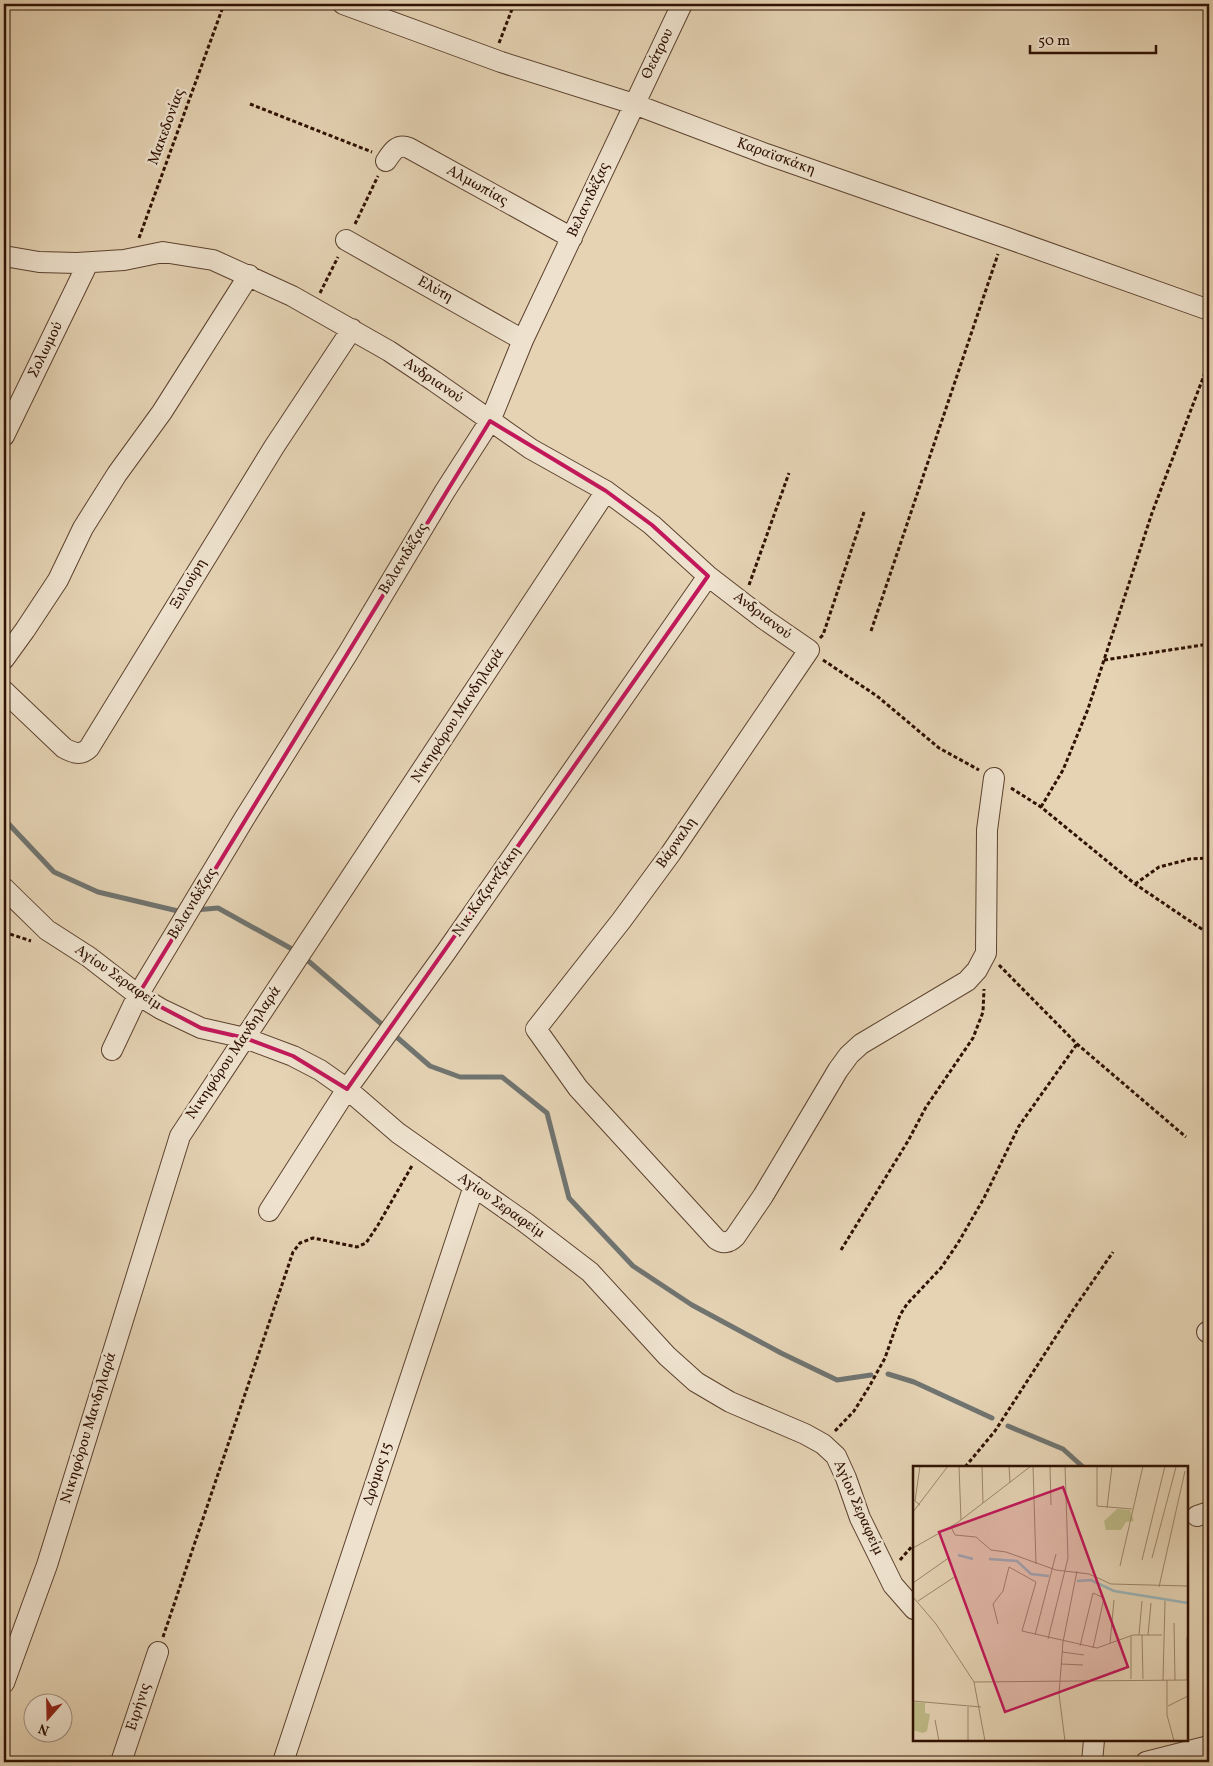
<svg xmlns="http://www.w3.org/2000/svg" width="1213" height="1766" font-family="Vollkorn,serif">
	<rect width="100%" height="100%" fill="#e5d3b4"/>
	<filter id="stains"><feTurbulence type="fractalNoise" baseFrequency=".004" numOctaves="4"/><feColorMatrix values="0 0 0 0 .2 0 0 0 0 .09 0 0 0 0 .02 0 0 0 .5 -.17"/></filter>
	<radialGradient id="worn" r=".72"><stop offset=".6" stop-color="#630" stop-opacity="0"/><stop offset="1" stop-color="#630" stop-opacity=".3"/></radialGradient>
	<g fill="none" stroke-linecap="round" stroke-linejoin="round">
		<path stroke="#707470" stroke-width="5" d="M4 819 54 872 98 892 178 911
			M195 910 218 908 292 949
			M306 959 385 1027
			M392 1033 430 1066 460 1077H502L547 1113 569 1198 633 1266 692 1305 781 1353 837 1380 871 1375
			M888 1374 914 1382 992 1418
			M1008 1426 1063 1449 1083 1467"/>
		<g stroke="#5d422f" stroke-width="22">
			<path id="minor" d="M343 4 501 62 634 104 766 154 1004 237 1209 310
				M386 161C392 152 397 143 409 148L572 238
				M346 240 523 340
				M4 256 39 262 77 263 124 260 163 252 213 260 292 296 389 351 434 381 531 449 606 491 652 525 708 576 764 619 809 650 671 853 621 921 536 1029 578 1088 716 1239C723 1244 729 1243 735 1237L763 1196 838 1070 849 1055 861 1044 967 981 977 970 986 953 987 830 994 778
				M4 436 88 263
				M4 659 25 630 58 580 83 528 117 474 162 412 249 275
				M4 691 64 748C73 753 81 756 89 748L274 447 352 329
				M4 888 47 930 89 957 138 995 161 1009 201 1028 245 1038 293 1056 320 1070 347 1089 398 1133 526 1223 590 1272 667 1356 696 1382 730 1402 805 1434 823 1444 836 1456 846 1478 860 1518 893 1585 914 1609
				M112 1050 138 995 244 819 348 653 445 491 490 421 523 340 682 4
				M269 1211 347 1089 446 952 708 576
				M1207 1332H1209
				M1197 1516 1209 1512
				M4 1683 47 1565 180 1136 606 491
				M121 1762 158 1652
				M283 1762 474 1186
				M1092 1762 1094 1740
				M1146 1762 1209 1746"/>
		</g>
		<path stroke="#301203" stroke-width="3" stroke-dasharray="4 2.5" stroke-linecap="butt" d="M499 43 514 4
			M250 104 372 152
			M355 224 378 176
			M139 238 224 4
			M320 293 338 257
			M749 585 789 473
			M871 631 998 254
			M820 638 823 635 864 512
			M823 660 877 696 939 748 979 770
			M1104 660 1209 644
			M1011 788 1041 807 1135 884 1209 934
			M1041 807 1063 770 1088 709 1152 513 1209 362
			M1135 884 1159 867 1190 859 1209 858
			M4 932 31 941
			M999 965 1077 1044 1186 1137
			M841 1250 908 1141 926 1107 973 1038 983 1012 984 989
			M835 1431 854 1411 869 1387 885 1358 900 1315 907 1304 941 1268 958 1243 984 1198 1019 1126 1077 1044
			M965 1467 995 1431 1073 1310 1113 1252
			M900 1560 914 1544
			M163 1637 293 1252 300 1243 313 1238 357 1247 366 1243 378 1225 413 1164"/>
		<use href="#minor" stroke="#eee2ce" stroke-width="20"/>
	</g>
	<path fill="none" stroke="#c2185b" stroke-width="4" stroke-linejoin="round" d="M490 421 606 491 652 525 708 576 347 1089 293 1056 245 1038 201 1028 138 995Z"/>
	<g text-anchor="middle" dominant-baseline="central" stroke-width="5" stroke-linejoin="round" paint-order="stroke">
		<g font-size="15" fill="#301203" stroke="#eee2ce">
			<text transform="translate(658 54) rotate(-64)">Θεάτρου</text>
			<text transform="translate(167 127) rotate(-70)">Μακεδονίας</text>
			<text transform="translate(776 157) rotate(20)">Καραϊσκάκη</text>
			<text transform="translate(477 186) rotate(29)">Αλμωπίας</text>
			<text transform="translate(589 200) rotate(-65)">Βελανιδέζας</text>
			<text transform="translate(435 290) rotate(29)">Ελύτη</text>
			<text transform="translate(46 350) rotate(-64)">Σολωμού</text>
			<text transform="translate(433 381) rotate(34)">Ανδριανού</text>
			<text transform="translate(404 559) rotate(-59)">Βελανιδέζας</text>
			<text transform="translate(189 584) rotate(-59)">Ξυλούρη</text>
			<text transform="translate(762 616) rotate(37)">Ανδριανού</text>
			<text transform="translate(458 716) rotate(-57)">Νικηφόρου Μανδηλαρά</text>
			<text transform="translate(677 843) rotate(-55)">Βάρναλη</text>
			<text transform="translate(487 892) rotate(-55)">Νικ.Καζαντζάκη</text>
			<text transform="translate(193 904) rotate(-59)">Βελανιδέζας</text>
			<text transform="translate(118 978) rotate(35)">Αγίου Σεραφείμ</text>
			<text transform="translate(234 1053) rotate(-56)">Νικηφόρου Μανδηλαρά</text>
			<text transform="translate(501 1206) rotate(35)">Αγίου Σεραφείμ</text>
			<text transform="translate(89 1428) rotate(-73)">Νικηφόρου Μανδηλαρά</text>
			<text transform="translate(378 1474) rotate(-72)">Δρόμος 15</text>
			<text transform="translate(858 1508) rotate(66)">Αγίου Σεραφείμ</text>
			<text transform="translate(139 1707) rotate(-72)">Ειρήνις</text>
		</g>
	</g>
	<g transform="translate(913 1466)">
		<rect width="275" height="275" fill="#e5d3b4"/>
		<path d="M0 236 12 237V247L17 248 14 265 10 267 0 264Z" fill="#bdba87"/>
		<path d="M204 43 217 44 221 55 213 56 208 64H193L191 55Z" fill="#bdba87"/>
		<path fill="none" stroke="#9bb5b9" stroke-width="2.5" d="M45 89 60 93M76 93 104 95 118 108 136 110M164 115 178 114 201 125 275 137"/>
		<path fill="none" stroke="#9d866d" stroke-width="1" d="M46 0 48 54M69 0 70 37M96 0 97 17M120 0 123 98M137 0 138 39M184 0V40L219 43M7 39 2 35 7 0M194 42 199 0M0 46 35 0M38 61 42 69 63 71 78 84 93 86 143 104 176 108 198 118 275 120M0 82 44 57 118 0M239 92 263 1M229 94 252 0M207 100 230 0M0 117 37 91M246 121 272 5M0 131 23 158 61 216 72 275M5 135 43 110M261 157 262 214M85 158 80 138 90 125 96 101 123 116 109 165 184 182 220 169H249M122 169 143 88M226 169 229 135M229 169 230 213M235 169 238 137M218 170V213M274 171V214M135 173 155 92 152 0M197 177 201 134M167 180 180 127 191 132 180 182M149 186 171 189M148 198 170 199M250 214 252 135M254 214V249L261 275M61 216 275 214M0 235 68 241M255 240 275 230M22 254 26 275M55 275V241M152 275 146 228 150 176 164 105"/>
		<path fill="#c2185b" fill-opacity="0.15" stroke="#c2185b" stroke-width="2.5" d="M150 21 215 201 92 246 26 66Z"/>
		<rect width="275" height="275" fill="none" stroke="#301203" stroke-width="2.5"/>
	</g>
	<rect width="1213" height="1766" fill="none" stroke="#e5d3b4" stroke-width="20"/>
	<rect x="5" y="5" width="1203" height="1756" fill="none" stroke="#301203" stroke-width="2.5"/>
	<rect x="10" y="10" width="1193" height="1746" fill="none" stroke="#301203"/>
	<g transform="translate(48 1718) rotate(200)"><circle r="24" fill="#eee2ce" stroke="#a28f7d"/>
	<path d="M0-4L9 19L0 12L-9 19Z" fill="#8f2418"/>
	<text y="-8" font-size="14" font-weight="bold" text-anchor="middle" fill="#301203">N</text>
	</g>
	<path d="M1030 45v8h126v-8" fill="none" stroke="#301203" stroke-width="2.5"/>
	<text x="1038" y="45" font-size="15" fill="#301203" stroke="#eee2ce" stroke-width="4" paint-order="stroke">50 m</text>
	<rect width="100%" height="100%" filter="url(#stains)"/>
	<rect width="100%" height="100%" fill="url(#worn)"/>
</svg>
